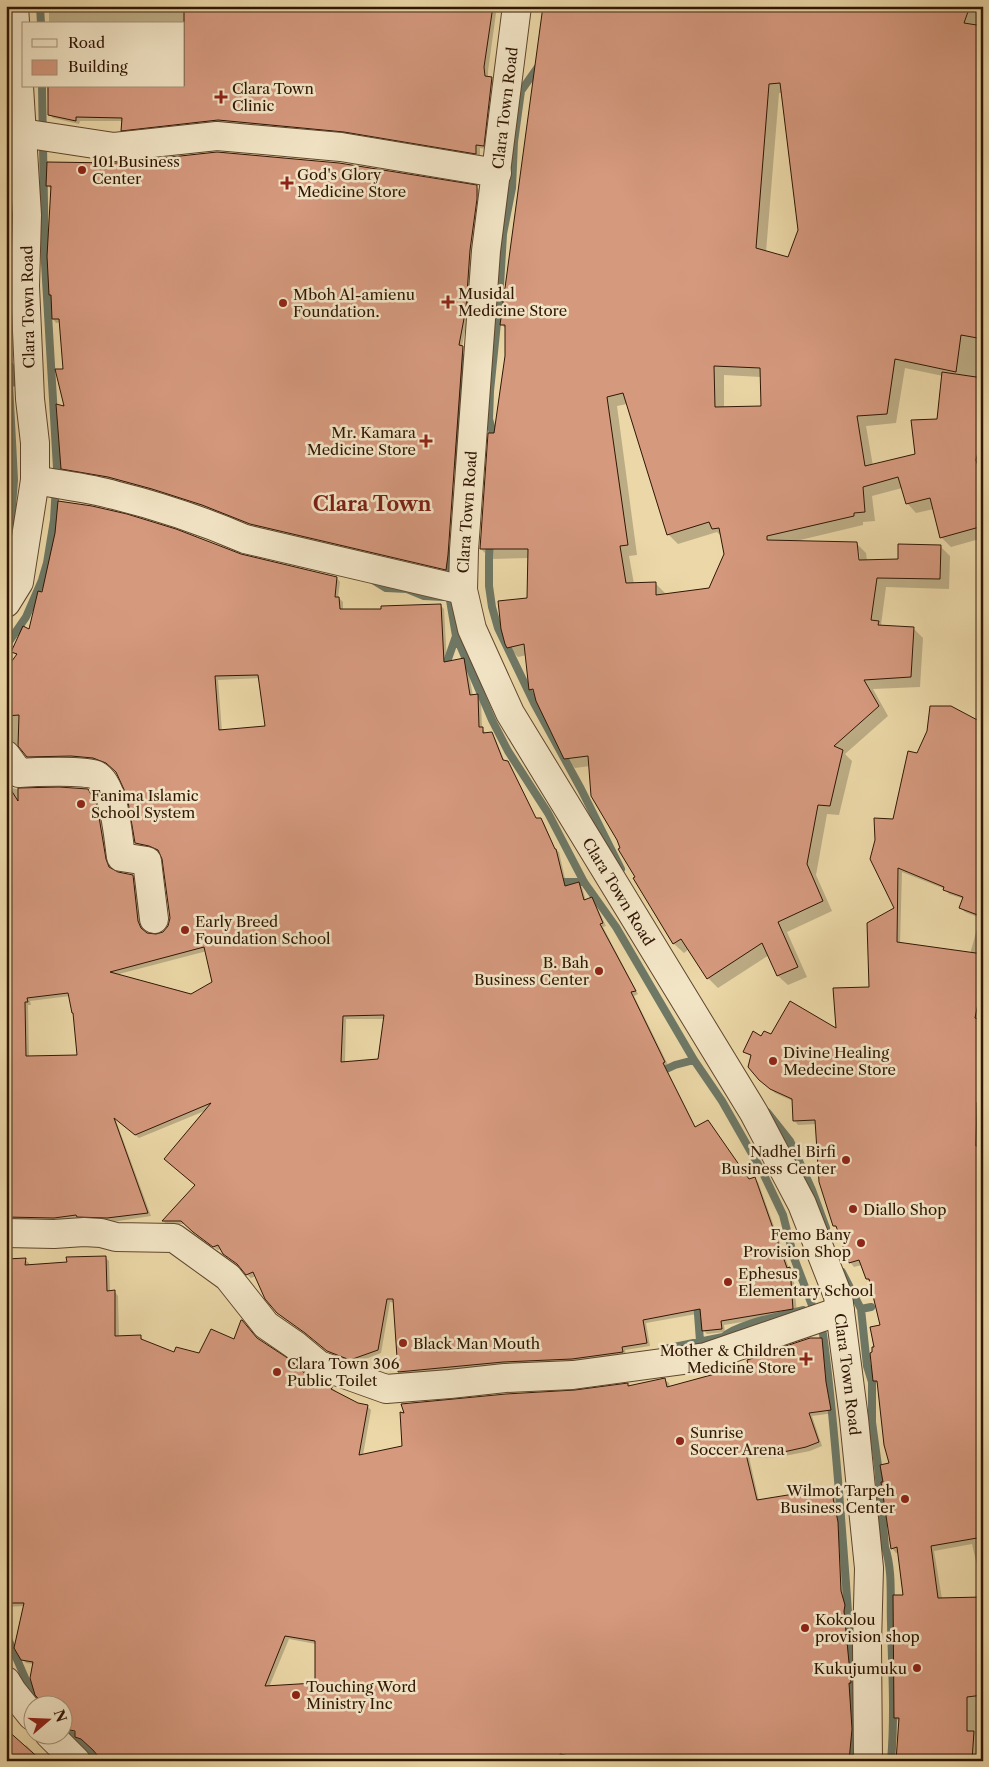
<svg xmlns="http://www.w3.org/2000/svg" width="989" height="1767" font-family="'Libre Caslon Text',serif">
	<rect width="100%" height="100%" fill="#ebd7a7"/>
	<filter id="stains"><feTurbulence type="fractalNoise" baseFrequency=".004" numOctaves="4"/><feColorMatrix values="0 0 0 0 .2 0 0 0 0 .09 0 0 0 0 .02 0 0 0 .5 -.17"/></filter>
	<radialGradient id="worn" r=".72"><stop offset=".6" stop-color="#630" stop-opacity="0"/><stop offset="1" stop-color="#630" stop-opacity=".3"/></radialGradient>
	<path fill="#0003" fill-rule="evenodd" d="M49 6H497L488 71V78H492L496 82 487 149 480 148V157L126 134 122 130 123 121H80L79 124 53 118 49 114 47 86H184V24H49Z
		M544 6H983V538L951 547 941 537 934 509 916 513 907 503 902 488 872 496 875 521 863 522V525L796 541 857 544 866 553 867 561 899 560 940 546 950 556 949 589 886 587 881 625 914 629 923 638 920 687 873 689 888 716 845 754 852 761 839 815 827 814 816 875 832 911 787 932 807 977 788 985 778 976 769 955 718 988 708 978 689 949 684 953 674 944 635 879 637 877 622 848 590 766 575 768 565 758 536 695 530 689 527 655 518 657 508 647 529 599V558L491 559 481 549 506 356V329L501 324ZM779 93H782L799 230 789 259 766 252ZM905 368 943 376 938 420 916 455 873 466 866 426 896 423ZM724 375 761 377 762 407 724 408ZM627 404 668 534 678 544 717 532 722 537 725 554 710 589 665 595V593L655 583 634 584 629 556 637 555 617 406ZM857 551H859L861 567H858Z
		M47 185 476 187 480 190V204L469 312 462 346 466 350 451 559 449 573 255 527 207 508 157 492 112 480 66 472 62 468 65 407 61 322 56 323 53 319 51 189Z
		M6 505 11 509 6 550Z
		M241 555 337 578 340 582 338 597 343 602V611L383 610 440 605 444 609 447 662 464 659 467 663 473 696H477L481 699 482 728 486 734H491L495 738 505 762 537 824 540 819 544 823 555 849 559 852 567 887 578 884 582 887 586 901 591 899 595 903 606 926 603 927 638 994 634 996 668 1065 665 1067 696 1128 749 1180 754 1179 758 1182 789 1268 793 1272 797 1313 724 1325 725 1332 707 1334 704 1331 702 1313 646 1323 650 1346 625 1350 626 1356 576 1363 403 1376 399 1372 395 1303 390 1302 381 1353 355 1363 332 1355 310 1336 282 1317 278 1313 256 1276 251 1278 221 1249 218 1250 198 1236 186 1224H167L163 1221 196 1185 207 1110 139 1138 115 1118 151 1216 112 1222 82 1220 80 1218 58 1222H6V782L12 788 20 790 89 792 94 796 100 809 109 864 112 870 118 873 132 876 136 880 142 926 145 933 156 936 165 932 170 925 171 917 164 858 160 852 154 849 140 847 136 843 128 796 115 770 106 763 97 761 32 760 17 744H6V671L17 656 13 652 30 631ZM260 678 267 727 222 731 218 680ZM207 951 213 983 191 995 115 975ZM70 996 73 1013 75 1015 79 1056 29 1057 28 1005H31L30 1001ZM346 1019H385L379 1061 345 1063Z
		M983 703V1591L972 1544 934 1551 942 1599 983 1598V1761H897L899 1722 896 1718 904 1596 899 1552 896 1553 892 1548 884 1483 890 1464 879 1385 874 1381 876 1348 882 1326 872 1284 867 1279 862 1265 854 1267 850 1262 839 1230 834 1226 817 1124 798 1125 794 1120 793 1101 775 1093 765 1084 752 1057 745 1052 761 1037 837 1030 870 988 895 909 894 820 917 755 975 721ZM902 872 945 889 949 894 964 899 960 907 965 912 980 918 970 954 900 944Z
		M105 1257 109 1261 110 1292H115L118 1296 119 1337 140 1336 145 1342 175 1353 200 1354 235 1341 257 1340 309 1378 332 1388 336 1391 335 1393 358 1404 367 1406 371 1410 363 1455 404 1447 575 1392 627 1385 630 1387 665 1380 669 1383 670 1388 749 1366 822 1339 825 1343 829 1387 834 1413 812 1416 822 1446 810 1451 774 1458 749 1457 759 1501 831 1489 834 1493 841 1526 845 1595 848 1610 847 1615 854 1686H852L855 1734 852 1761H104L86 1743 80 1740 76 1736V1734L68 1728 62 1704H43L36 1694 33 1664 26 1663 22 1659 24 1606 6 1607V1260H25L29 1263V1266L68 1263ZM289 1639 316 1644V1684L269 1687Z
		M26 1745 42 1761H6L24 1747Z"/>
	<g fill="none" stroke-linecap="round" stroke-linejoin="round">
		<path stroke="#6e7865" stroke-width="8" d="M40 6 41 24
			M6 332 8 366H10L12 383H9L14 480 10 532 6 551
			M495 441 489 419 490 391 499 303 503 234 512 188 514 142 521 91 540 64
			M457 461 461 393 465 358
			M490 539 489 557V586L492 607 498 628 534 703 581 789 621 869
			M451 554 447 582 456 636 492 720 508 751 548 813 584 882 616 927 694 1060 722 1101 763 1173 783 1215 794 1258 823 1334C832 1399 837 1465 842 1530 848 1607 854 1684 851 1761
			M373 580 386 588 407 589 424 596 443 597
			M6 646 26 617 42 580 47 563 54 520 57 468 45 263 42 86
			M447 670V662L456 636
			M555 882H584
			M658 1073 675 1065 694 1060
			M767 1112 790 1141 812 1190 826 1228
			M842 1272 861 1309
			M697 1301 700 1341
			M871 1307 861 1309 867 1366 872 1382V1422L878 1466 885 1547C893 1571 890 1598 891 1623 892 1669 895 1715 891 1761
			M664 1349 723 1337C739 1323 782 1316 803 1310
			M6 1634 35 1701
			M62 1728 87 1747 98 1761"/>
	</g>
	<path fill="#d5997e" stroke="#301604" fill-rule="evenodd" d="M184 6H493L484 67 485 76 492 77 484 146 476 145V154L344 132 218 120 121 131 122 118 76 117V121L48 115V86H184Z
		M543 6H970L964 23 983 26V339L961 335 956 372 895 359 887 414 857 416 865 466 915 454 911 420 937 419 942 372 983 378V433L976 460 983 483V526L940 538 930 498 906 504 898 477 863 487 865 512 854 513V516L767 536V540L857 542 859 560 898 559V544L941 545 940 579 877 578 871 620 879 621 878 625 914 627 911 677 864 680 879 706 834 746 843 750 830 806 818 805 807 864 823 901 778 922 798 967 777 976 762 943 707 979 681 939 673 944 633 878 635 877 618 849 620 848 617 840 591 796 588 756 564 759 536 701 533 689 529 690 524 644 507 648 505 644 501 629 498 601 527 598 528 549H480L488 433H494L505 356V325H500ZM780 83 798 230 788 257 756 248 769 84ZM714 366 760 368 761 406 715 407ZM623 393 667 535 709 522 712 529 719 528 724 554 709 588 656 595V582L626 583 620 546 628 545 607 397Z
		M217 152 339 163 477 185V199L470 250 466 308 459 345 463 346 448 555 446 570 250 524 202 505 152 489 108 477 61 469 56 404 64 406 55 369H63L59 319H52L51 295H49L47 256 51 186H46L47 162 116 163Z
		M58 501 92 506 127 514 176 529 241 554 337 577 335 597H339L340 609H381V606L441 604 444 662 464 658 470 695 478 694 479 727H483V733L492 732 503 760 508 761 536 818H541L555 849H556L565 886 579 882 584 900 592 897 603 923 600 924 636 991 631 992 665 1062 663 1063 695 1127 708 1120 749 1179 755 1177 787 1268 790 1267 793 1309 721 1321 722 1329 702 1331 700 1309 643 1320 647 1343 622 1347 623 1352 572 1359 503 1362 398 1372 393 1299H387L378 1350 350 1360 327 1351 305 1333 277 1313 265 1299 253 1272 246 1275 237 1264 223 1254 218 1245 213 1247 193 1232 181 1221H162L195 1185 164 1159 211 1103 135 1135 114 1118 148 1213 107 1218 77 1217 76 1215 54 1218 6 1217V782L18 801V788L59 787 88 789 97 805 106 859 109 867 118 872 133 875 138 921 141 928 147 933 156 934 163 932 168 926 170 918 162 859 158 850 149 846 135 843 127 796 116 772 106 763 93 758 71 756 27 757 18 746 19 715 6 716V669L17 654 11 652 23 626 29 629 38 591 42 592 55 533ZM258 675 265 726 219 730 215 676ZM204 947 212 982 191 994 110 972ZM68 993 72 1013H73L77 1055 26 1056 25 1002H28L27 998ZM384 1015 378 1059 341 1062 343 1016Z
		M930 706H951L983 723V917L959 908 963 897 943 890 944 887 898 868 897 942 983 954V968L978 994H980L975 1018 983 1021V1102H977L976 1146 983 1144V1537L931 1546 938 1598 983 1597V1695L967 1697V1731H974L972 1761H896L899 1718H894L893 1595H903L897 1547 891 1549 881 1482H883L880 1465 889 1463 884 1445 877 1381H873L870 1353 872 1352V1347H874L870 1327 880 1325 869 1279H866L859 1260 849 1263 836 1226H833L819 1182 815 1120 793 1121 792 1099 770 1089 759 1080 748 1067 751 1055 743 1052 753 1031 761 1036 764 1031 771 1034 790 1001 836 1028 833 988 869 987 867 923 894 908 870 859 875 840 874 818 893 819 908 751 917 753 927 731Z
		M106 1256 107 1291 115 1290V1336L141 1335V1339L174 1352 176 1347 199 1353 211 1329 234 1339 241 1320H242L257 1338 286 1357 309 1377 333 1386 331 1389 358 1403 368 1405 359 1455 402 1446 400 1412 404 1413 401 1404 506 1394 575 1390 628 1383V1386L665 1378 667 1387 748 1365 747 1360 780 1350V1348L810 1338H822L826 1382 831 1410 809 1413 819 1442 806 1447 770 1455 746 1454 757 1500 831 1488 838 1522 841 1591 845 1605 844 1611 851 1683H849L852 1729 849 1761H590L560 1754 559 1760 530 1758V1760L471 1758 472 1761H102L93 1750 81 1739 75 1737V1731L70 1730 62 1725V1704H43L35 1695 30 1678 33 1662 21 1660 14 1648 24 1603H6V1338L8 1320H6V1259L26 1258 25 1265 67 1262 66 1257ZM285 1636 315 1641V1683L265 1686Z
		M6 1729 42 1761H6Z"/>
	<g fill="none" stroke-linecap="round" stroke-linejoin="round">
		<g stroke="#5f462d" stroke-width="30">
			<g id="minor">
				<path id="s1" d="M517 6 486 251 464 550 463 590 472 629 510 713 754 1113 802 1204 838 1296 854 1419 869 1568 867 1644 868 1761"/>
				<path d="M6 133H22L114 147 217 136 341 147 497 173"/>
				<path d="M35 480C61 485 89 488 114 495 159 506 203 521 245 539L463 590"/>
				<path d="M6 603 19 582 35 480V443L30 399 25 286 27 215 14 6"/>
				<path d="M6 755 19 773C32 772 87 770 96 775 115 785 118 837 121 857L147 861 154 919"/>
				<path d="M6 1233 54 1234 84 1232 101 1233 116 1237 174 1238 228 1277 266 1325 295 1345 319 1365 386 1389 450 1384 505 1378 573 1375 706 1357 840 1311"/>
				<path d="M6 1681 12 1691 32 1716"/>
				<path d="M49 1734 76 1761"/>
			</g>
		</g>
		<use href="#minor" stroke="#f2e5c6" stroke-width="28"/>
	</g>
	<g fill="#8f2418" stroke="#f2e5c6" stroke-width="2">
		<path d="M218.5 89.5h5v5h5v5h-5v5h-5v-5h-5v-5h5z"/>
		<circle cx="82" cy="170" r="5"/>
		<path d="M284.5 175.5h5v5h5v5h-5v5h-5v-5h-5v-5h5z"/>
		<path d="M445.5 294.5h5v5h5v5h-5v5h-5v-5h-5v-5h5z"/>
		<circle cx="283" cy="303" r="5"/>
		<path d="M423.5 433.5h5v5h5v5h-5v5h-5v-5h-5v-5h5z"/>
		<circle cx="81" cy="804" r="5"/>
		<circle cx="185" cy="930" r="5"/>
		<circle cx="599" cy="971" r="5"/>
		<circle cx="773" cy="1061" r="5"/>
		<circle cx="846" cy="1160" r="5"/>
		<circle cx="853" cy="1209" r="5"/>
		<circle cx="861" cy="1243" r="5"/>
		<circle cx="728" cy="1282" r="5"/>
		<circle cx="403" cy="1343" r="5"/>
		<path d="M803.5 1351.5h5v5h5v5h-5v5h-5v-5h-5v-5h5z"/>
		<circle cx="277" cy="1372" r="5"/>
		<circle cx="680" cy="1441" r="5"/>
		<circle cx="905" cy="1499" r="5"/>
		<circle cx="805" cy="1628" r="5"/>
		<circle cx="917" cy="1668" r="5"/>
		<circle cx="296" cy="1695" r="5"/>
	</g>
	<g text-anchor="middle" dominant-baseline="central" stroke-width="5" stroke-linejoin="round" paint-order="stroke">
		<g font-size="15" fill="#301604" stroke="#f2e5c6" text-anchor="start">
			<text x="232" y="88">Clara Town<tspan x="232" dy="17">Clinic</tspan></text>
			<text x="92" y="161">101 Business<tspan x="92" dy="17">Center</tspan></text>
			<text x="297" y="174">God's Glory<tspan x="297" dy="17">Medicine Store</tspan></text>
			<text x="458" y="293">Musidal<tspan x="458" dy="17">Medicine Store</tspan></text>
			<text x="293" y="294">Mboh Al-amienu<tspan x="293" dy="17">Foundation.</tspan></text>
			<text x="416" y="432" text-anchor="end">Mr. Kamara<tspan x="416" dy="17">Medicine Store</tspan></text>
			<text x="91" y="795">Fanima Islamic<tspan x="91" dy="17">School System</tspan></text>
			<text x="195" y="921">Early Breed<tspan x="195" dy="17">Foundation School</tspan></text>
			<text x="589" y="962" text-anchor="end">B. Bah<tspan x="589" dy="17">Business Center</tspan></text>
			<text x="783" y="1052">Divine Healing<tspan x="783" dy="17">Medecine Store</tspan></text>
			<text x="836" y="1151" text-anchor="end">Nadhel Birfi<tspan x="836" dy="17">Business Center</tspan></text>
			<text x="863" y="1209">Diallo Shop</text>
			<text x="851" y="1234" text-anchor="end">Femo Bany<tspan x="851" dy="17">Provision Shop</tspan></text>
			<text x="738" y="1273">Ephesus<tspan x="738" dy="17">Elementary School</tspan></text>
			<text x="413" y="1343">Black Man Mouth</text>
			<text x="796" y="1350" text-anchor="end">Mother &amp; Children<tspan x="796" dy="17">Medicine Store</tspan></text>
			<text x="287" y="1363">Clara Town 306<tspan x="287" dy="17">Public Toilet</tspan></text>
			<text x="690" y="1432">Sunrise<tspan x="690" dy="17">Soccer Arena</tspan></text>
			<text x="895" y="1490" text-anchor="end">Wilmot Tarpeh<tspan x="895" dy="17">Business Center</tspan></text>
			<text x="815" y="1619">Kokolou<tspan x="815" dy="17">provision shop</tspan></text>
			<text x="907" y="1668" text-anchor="end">Kukujumuku</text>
			<text x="306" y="1686">Touching Word<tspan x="306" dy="17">Ministry Inc</tspan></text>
		</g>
		<g font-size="15" fill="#301604" stroke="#f2e5c6">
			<text transform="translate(505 108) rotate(-83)">Clara Town Road</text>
			<text transform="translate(28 307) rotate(-91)">Clara Town Road</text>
			<text transform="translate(467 512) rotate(-86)">Clara Town Road</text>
			<text stroke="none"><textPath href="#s1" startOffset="928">Clara Town Road</textPath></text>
			<text stroke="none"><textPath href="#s1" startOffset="1468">Clara Town Road</textPath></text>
		</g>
		<g font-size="20" font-weight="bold" fill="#7a1f14" stroke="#f2e5c6">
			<text x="372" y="504">Clara Town</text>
		</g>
	</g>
	<rect width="989" height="1767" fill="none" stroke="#ebd7a7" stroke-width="25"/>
	<rect x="8" y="8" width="974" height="1752" fill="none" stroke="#301604" stroke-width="2.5"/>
	<rect x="12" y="12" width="964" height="1742" fill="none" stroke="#301604"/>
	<rect x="22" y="22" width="162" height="65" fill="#f2e5c6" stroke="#a49278"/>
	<rect x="32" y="39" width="25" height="8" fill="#f2e5c6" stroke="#a49278"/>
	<text x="68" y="48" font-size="15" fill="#301604">Road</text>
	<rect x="32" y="60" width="25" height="15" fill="#d5997e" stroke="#a49278"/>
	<text x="68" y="72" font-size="15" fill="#301604">Building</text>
	<g transform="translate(48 1720) rotate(71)"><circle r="24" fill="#f2e5c6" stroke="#a49278"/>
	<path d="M0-4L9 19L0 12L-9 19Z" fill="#8f2418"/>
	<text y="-8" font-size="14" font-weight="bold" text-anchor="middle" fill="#301604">N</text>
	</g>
	<rect width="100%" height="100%" filter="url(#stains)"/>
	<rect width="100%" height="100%" fill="url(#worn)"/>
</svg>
